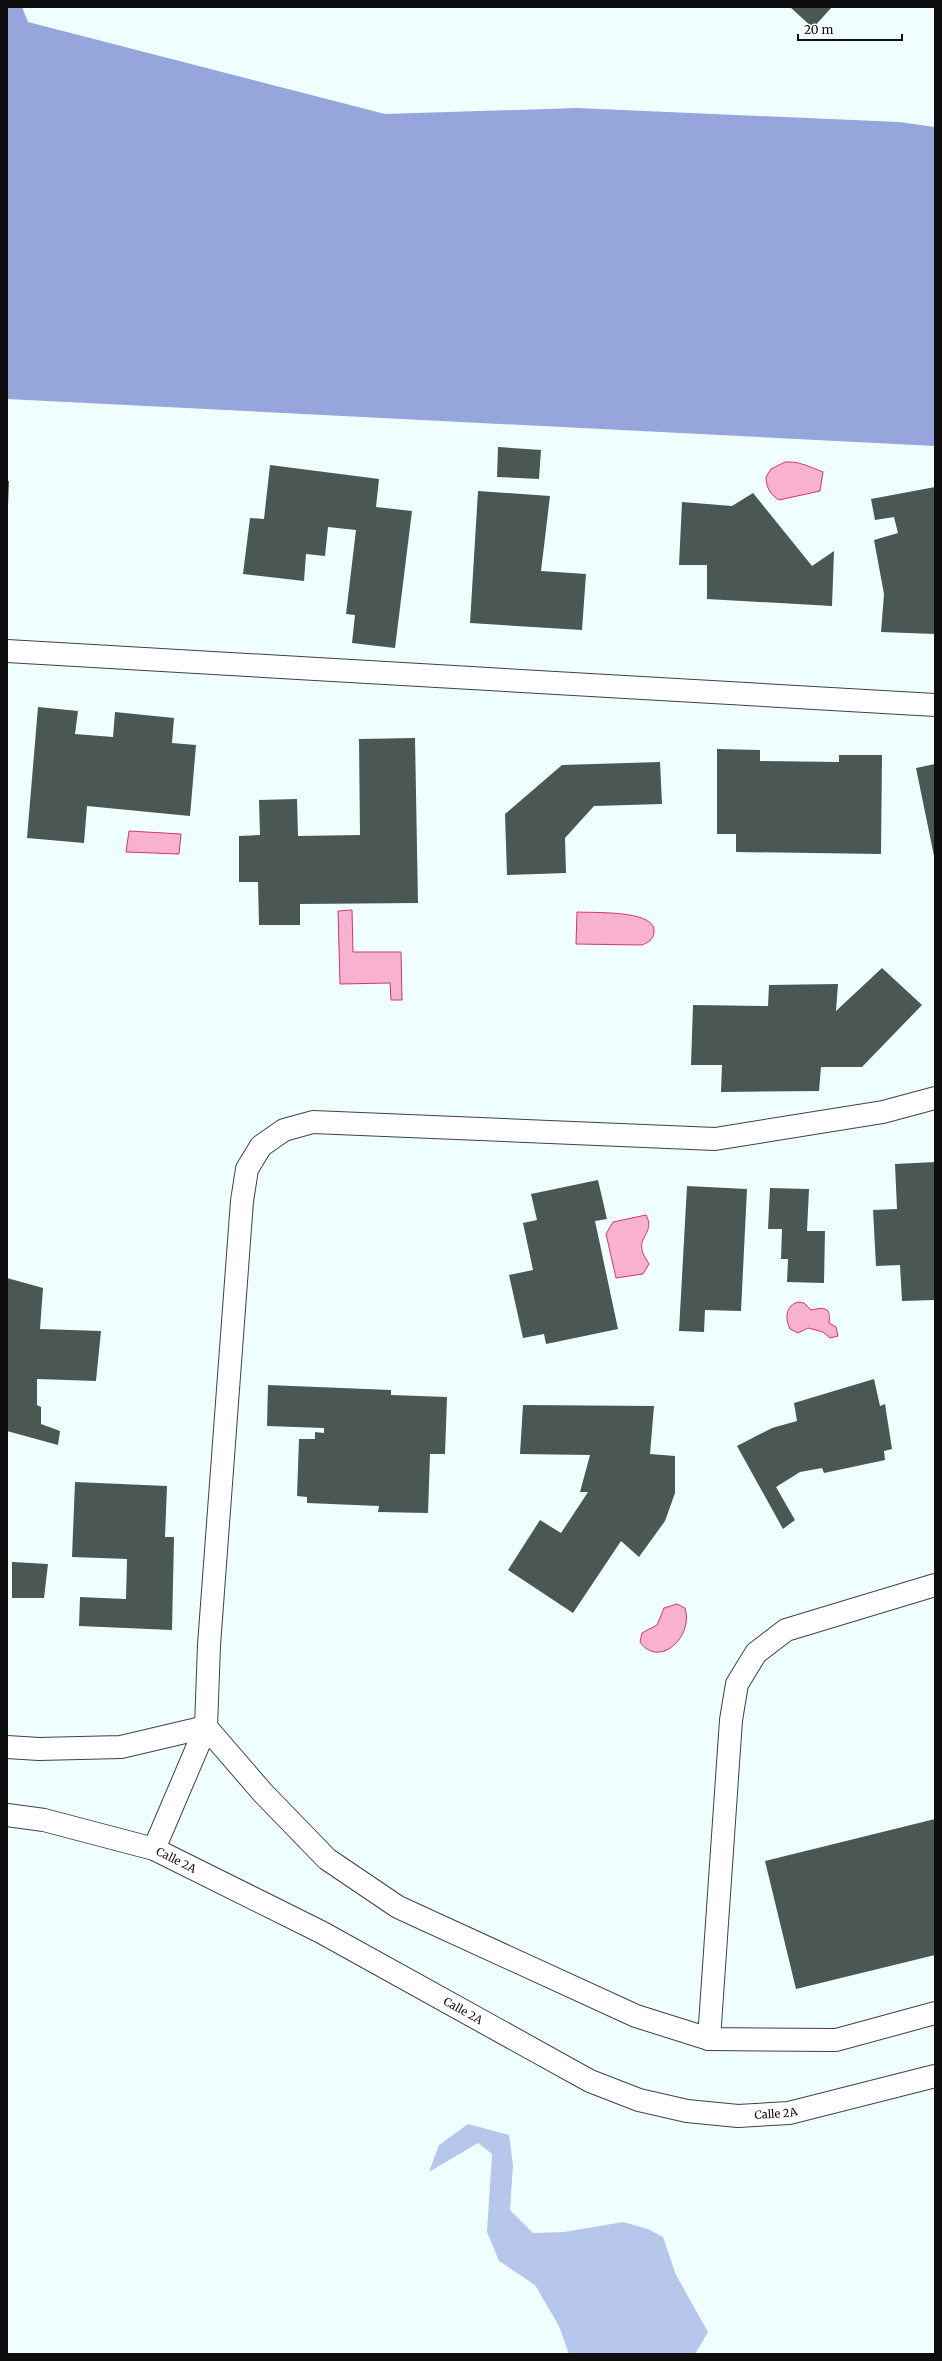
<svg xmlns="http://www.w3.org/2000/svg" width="942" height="2361" font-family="Merriweather,serif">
	<rect width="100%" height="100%" fill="#efffff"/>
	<path fill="#b7c7eb" d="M468 2124 509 2135 513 2165 510 2210 533 2233 564 2232 623 2222 648 2229 663 2237 676 2275 708 2332 695 2354H569L559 2326 535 2285 499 2261 487 2232 492 2154 478 2143 429 2172 439 2145Z"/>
	<path fill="#96a6dc" d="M7 7H22L28 22 385 114 577 108 899 122 935 127V446L7 399Z"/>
	<path fill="#f8b2cf" stroke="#d13673" d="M785 462C799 461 810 467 823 472L820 491 779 500C771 495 766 488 766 477L771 469Z
		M129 831 181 834 179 854 126 852Z
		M352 910 353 952H401L402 1000H391L390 983 340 984 338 911Z
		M577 912C593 913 651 910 654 929 655 939 649 942 642 945L576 944Z
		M646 1215C655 1231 639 1237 642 1249 642 1254 647 1260 649 1264L643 1274 616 1278 606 1234 613 1222Z
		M798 1302 804 1303 811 1310C825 1307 831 1307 829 1323L836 1327 838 1336 830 1338 823 1332 808 1328 798 1333 790 1329C785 1319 785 1306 798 1302Z
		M677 1604 685 1608C694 1637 659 1669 640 1642L642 1633 657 1625 664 1608Z"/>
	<path fill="#4a5752" d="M790 7H832L813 28Z
		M498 447 541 450 539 479 497 477Z
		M270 465 379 479 376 507 412 511 395 648 352 643 355 615 346 614 356 530 328 527 325 556 306 554 304 581 243 574 250 518 264 519Z
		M7 481H9L8 506H7Z
		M935 487V634L881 632 884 594 874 540 898 533 894 517 875 520 871 499Z
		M478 491 550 496 541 571 586 574 582 630 470 623Z
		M753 493 812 566 834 551 832 606 707 599V565H679L682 502 732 506Z
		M38 707 78 711 75 734 113 737 115 712 174 718 172 743 196 745 190 816 87 806 84 843 27 838Z
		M415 738 418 903 300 904V925H259L258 882H239V836L260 835 259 800 297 799 298 836 360 835 359 739Z
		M717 749 760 750V761L839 762V755H882L881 854 736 852V834H717Z
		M660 762 662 804 594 806 565 838 566 873 507 875 505 814 562 765Z
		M935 764V856H934L916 768Z
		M882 968 922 1005 862 1067H821L819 1091 721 1092 722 1065H691L693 1005 768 1006 769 985 838 984 836 1011Z
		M935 1162V1300L902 1301 900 1265 876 1266 873 1210 897 1209 895 1164Z
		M598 1180 607 1219 595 1221 618 1329 546 1344 544 1334 523 1338 509 1275 533 1270 523 1223 537 1220 531 1194Z
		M687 1186 747 1189 741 1311 705 1310 704 1332 679 1331Z
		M770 1188 809 1189 807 1231H825L824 1283 787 1282 788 1259H781L782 1229H768Z
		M7 1278 43 1288 40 1329 101 1331 96 1381 37 1379V1405L41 1407V1424L60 1431 58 1445 7 1431Z
		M874 1379 880 1406 885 1404 892 1449 884 1451 885 1460 824 1473 822 1468 800 1472 776 1487 795 1520 783 1529 737 1446 772 1428 797 1421 794 1403Z
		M268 1385 391 1390V1395L447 1397 445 1454H430L428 1513 378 1512 379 1506 307 1503V1497L297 1496 299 1439H315V1432L324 1433V1428L267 1426Z
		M523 1405 654 1406 650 1454 675 1456V1493L665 1521 639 1557 621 1541 573 1613 508 1570 540 1520 561 1533 588 1492H580L590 1455 520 1454Z
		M75 1482 167 1486 165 1537H174L172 1630 79 1626 80 1597 126 1599 127 1559 72 1557Z
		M12 1562 48 1564 44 1598H12Z
		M935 1819V1955L796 1989 765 1861Z"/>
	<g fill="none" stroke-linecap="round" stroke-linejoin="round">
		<g stroke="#414141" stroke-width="24">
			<g id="minor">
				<path d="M7 651 935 705"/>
				<path d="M206 1727 263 1793 327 1859 398 1907 636 2016 709 2039 836 2040 935 2013"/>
				<path d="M7 1747 39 1749 121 1747 206 1727"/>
				<path id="s1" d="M7 1815 44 1820 154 1849 321 1932 590 2081 639 2100 687 2111 738 2116 789 2113 935 2076"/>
				<path d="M154 1849 206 1727 209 1645 242 1201 247 1169 261 1146 284 1130 313 1122 715 1139 883 1112 935 1098"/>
				<path d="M709 2039 731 1720 737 1684 756 1653 786 1630 935 1585"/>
			</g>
		</g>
		<use href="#minor" stroke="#fff" stroke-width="22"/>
	</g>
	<g text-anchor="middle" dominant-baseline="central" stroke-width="4" stroke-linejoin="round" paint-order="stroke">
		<g font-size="11" fill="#0e0e0e" stroke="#fff">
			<text stroke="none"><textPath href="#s1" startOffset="176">Calle 2A</textPath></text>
			<text stroke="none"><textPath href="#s1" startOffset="500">Calle 2A</textPath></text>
			<text stroke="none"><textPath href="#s1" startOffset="836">Calle 2A</textPath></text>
		</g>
	</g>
	<rect width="942" height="2361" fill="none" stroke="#0e0e0e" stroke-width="16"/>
	<path d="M798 34v6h104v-6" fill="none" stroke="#0e0e0e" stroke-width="2"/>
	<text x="804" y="34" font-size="12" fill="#0e0e0e" stroke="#ffffff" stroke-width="3" paint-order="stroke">20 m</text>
</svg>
